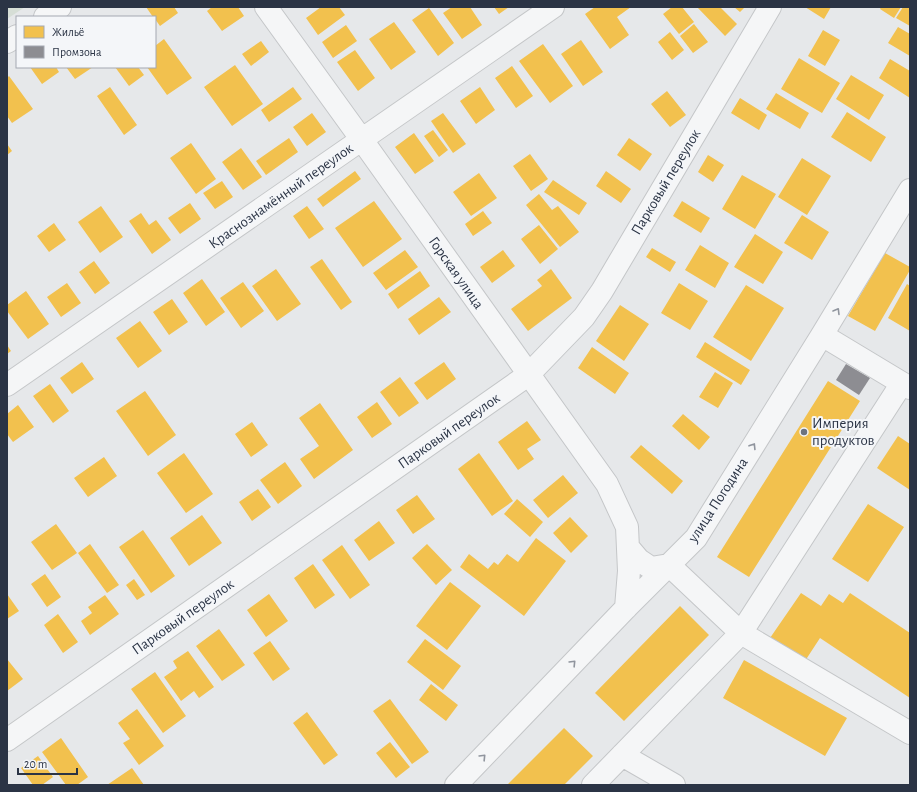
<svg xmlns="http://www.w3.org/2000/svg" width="917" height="792" font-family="'Alegreya Sans',sans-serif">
	<rect width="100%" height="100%" fill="#e6e8ea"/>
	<path fill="#d6ded6" d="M7 7H25L7 19Z"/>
	<path fill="#f2c14e" d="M146 7H174L178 13 160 26 155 19V17H153Z
		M212 7H238L244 16 222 31 207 11Z
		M321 7H339L345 15 318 35 306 18Z
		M452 7H470L482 25 462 39 443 13Z
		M494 7H509L499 14Z
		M595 7H631L617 17 629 35 610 49 585 14Z
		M672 7H682L694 22 679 34 663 14Z
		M697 7H720L737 24 725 36Z
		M734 7H745L740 12Z
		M805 7H831L824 19Z
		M881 7H901L894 18 880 9Z
		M903 7H910V26L896 18Z
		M429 8 454 43 438 56 412 20Z
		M394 22 416 52 391 70 369 39Z
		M694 24 708 42 693 53 680 36Z
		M346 25 357 41 333 58 322 42Z
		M898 27 910 34V56L888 43Z
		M823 30 840 40 825 66 808 56Z
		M670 32 684 50 672 60 658 42Z
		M164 39 192 78 167 95 147 67H155V46Z
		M581 40 603 72 583 86 561 54Z
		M261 41 269 52 251 66 242 54Z
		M543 44 573 86 550 103 519 61Z
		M355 50 375 78 358 91 337 62Z
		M799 58 840 83 822 113 781 89Z
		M890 59 910 71V98L879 78Z
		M235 65 263 104 232 126 204 87Z
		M512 66 533 96 516 108 495 78Z
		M30 67H56L59 72 42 84Z
		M66 67H93L75 79Z
		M115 67H138L144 75 129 86Z
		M851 75 884 95 869 120 836 99Z
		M9 76 33 109 12 123 7 116V78Z
		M110 87 137 125 124 135 97 96Z
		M293 87 302 99 269 122 261 110Z
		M480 87 495 110 476 124 460 101Z
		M667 91 686 115 670 127 651 104Z
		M776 93 809 113 800 129 766 109Z
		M740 98 767 115 759 130 731 113Z
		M847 112 886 137 871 162 831 137Z
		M312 113 326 132 307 146 293 127Z
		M443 113 466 144 453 153 431 121Z
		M433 130 448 150 439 157 424 136Z
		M414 133 434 161 415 174 395 147Z
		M289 138 298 152 266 175 256 161Z
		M629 138 652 154 640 171 617 155Z
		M191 143 216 179 196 194 170 158Z
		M7 144 12 151 7 155Z
		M241 148 262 177 243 190 222 162Z
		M530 154 548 179 531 191 513 166Z
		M708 155 724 165 713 182 698 172Z
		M802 158 831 176 807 215 778 197Z
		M355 171 361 179 323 207 317 199Z
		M606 171 631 189 621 203 596 186Z
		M479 173 497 198 471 216 453 192Z
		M742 175 776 194 755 229 722 209Z
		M553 180 587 203 579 215 544 192Z
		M222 181 233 197 215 209 203 193Z
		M539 194 552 210 558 206 579 232 560 247 526 205Z
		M374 201 402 239 363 267 335 228Z
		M682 201 710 218 701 233 673 216Z
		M190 203 201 219 180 234 168 218Z
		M101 206 123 237 100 253 78 222Z
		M307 206 324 229 309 239 293 216Z
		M483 211 492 223 473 236 465 224Z
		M141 213 149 225 156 220 171 240 152 254 129 221Z
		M802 215 829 232 812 260 784 243Z
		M54 223 66 240 49 252 37 236Z
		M539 225 558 249 540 264 521 239Z
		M755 234 783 252 763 284 734 267Z
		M700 245 729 263 715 288 685 270Z
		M652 248 676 262 670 272 646 257Z
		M405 250 418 267 386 290 373 273Z
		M503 250 515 266 492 283 480 267Z
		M885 253 910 267V270L875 331 848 316Z
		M322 259 352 302 341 310 310 267Z
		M94 261 110 283 95 294 79 272Z
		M276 269 301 304 277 321 252 286Z
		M551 269 572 298 528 331 511 309 542 286 537 280Z
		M420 271 430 286 398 309 388 294Z
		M202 279 225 312 206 326 183 293Z
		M243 282 264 311 241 328 220 298Z
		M67 283 81 303 61 317 47 297Z
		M679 283 708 301 690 330 661 313Z
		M907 284 910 286V331L888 318Z
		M746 285 784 308 751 361 713 337Z
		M26 291 49 324 28 339 7 311V305Z
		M439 297 451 312 419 335 408 319Z
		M172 299 188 322 169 335 153 312Z
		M620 305 649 324 624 361 596 341Z
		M140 321 162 351 138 368 116 338Z
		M705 342 750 370 741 385 696 357Z
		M7 345 11 351 7 354Z
		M592 347 629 373 615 394 578 368Z
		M82 362 94 379 72 394 60 378Z
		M444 362 456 379 427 400 414 383Z
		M715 372 733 383 718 408 699 397Z
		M400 377 419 403 399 417 380 392Z
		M828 381 860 401 749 577 717 557Z
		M50 384 69 411 53 423 33 396Z
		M145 391 176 435 148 456 116 411Z
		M377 402 392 424 372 438 357 417Z
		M320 403 353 450 314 479 300 459 319 446 299 418Z
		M18 405 34 427 13 442 7 434V414Z
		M683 414 710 437 699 450 672 426Z
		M527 421 541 440 527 449 534 459 518 470 498 442Z
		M252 422 268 445 251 457 235 434Z
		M898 436 910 444V490L877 468Z
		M641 445 683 481 672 494 630 457Z
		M184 453 213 494 186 513 157 473Z
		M479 453 513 501 492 516 458 469Z
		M104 457 117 476 88 497 74 478Z
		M285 462 302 486 278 504 260 480Z
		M563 475 578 493 548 518 533 500Z
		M258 489 271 507 252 521 239 502Z
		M417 495 435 519 413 534 396 510Z
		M517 499 543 522 530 537 504 514Z
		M868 504 904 527 868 582 832 559Z
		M202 515 222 543 189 566 170 538Z
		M570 517 588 536 571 553 553 533Z
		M379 521 395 543 369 561 354 540Z
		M56 524 77 553 52 570 31 542Z
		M143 530 175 576 151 593 119 547Z
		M536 538 566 561 524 616 460 567 469 554 488 569 494 562 498 565 507 554 518 562Z
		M90 544 119 585 107 593 78 553Z
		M427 544 452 570 436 585 412 558Z
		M342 545 370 585 350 599 322 560Z
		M313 564 335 595 315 609 294 578Z
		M45 574 61 597 47 607 31 584Z
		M134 579 145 595 137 600 126 585Z
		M450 582 481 606 447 650 416 626Z
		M801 593 821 606 829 594 843 603 850 593 910 633V698L820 638 805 661 770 638Z
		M7 594 19 611 7 619Z
		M269 594 288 621 266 637 247 610Z
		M105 595 119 614 90 635 81 621 92 613 88 607Z
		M680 606 709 635 624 721 595 693Z
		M58 614 78 642 63 653 44 625Z
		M219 629 245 665 222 681 196 646Z
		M425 639 461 666 443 690 407 662Z
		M270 641 290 669 273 681 253 653Z
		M188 651 214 687 199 698 194 691 181 701 164 677 177 668 173 661Z
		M7 659 23 679 7 691Z
		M744 660 847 718 825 756 723 698Z
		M155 672 186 716 163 733 131 689Z
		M431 684 458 705 446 721 419 700Z
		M390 699 429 752 412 764 373 711Z
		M137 709 164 746 139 765 123 743 130 739 118 723Z
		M307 712 338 755 324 765 293 723Z
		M564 728 593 756 564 785H507Z
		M61 738 88 777 77 785H66L42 752Z
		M390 742 410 767 396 778 376 753Z
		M38 756 53 777 42 785H33L21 768Z
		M132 768 144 785H107Z"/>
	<path fill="#8d8d92" d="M846 364 870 378 859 395 836 380Z"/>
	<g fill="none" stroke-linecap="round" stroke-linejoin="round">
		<g stroke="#c4c6c8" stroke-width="24">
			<path id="minor" d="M266 7 362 140 607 484 627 527 629 571 626 608
				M45 17 60 7
				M7 42 17 36
				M822 335 910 388
				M7 385 553 7
				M628 547 639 560 651 568 669 565 741 633 910 733
				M7 740 528 375 584 317 602 291 770 7
				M622 755 674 785
				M456 785 626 608 696 538 822 335 910 190
				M593 785 741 633 902 383"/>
		</g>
		<use href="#minor" stroke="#f5f6f7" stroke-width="22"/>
	</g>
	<defs><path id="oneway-chevron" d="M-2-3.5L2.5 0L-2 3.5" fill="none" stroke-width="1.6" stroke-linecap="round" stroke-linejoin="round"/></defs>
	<g stroke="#90959e">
		<use href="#oneway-chevron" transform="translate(837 311) rotate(-59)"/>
		<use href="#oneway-chevron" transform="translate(753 446) rotate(-58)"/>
		<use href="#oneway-chevron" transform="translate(573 663) rotate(-46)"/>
		<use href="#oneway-chevron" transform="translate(483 757) rotate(-46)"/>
	</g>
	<circle fill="#6c737f" stroke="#f4f6f9" stroke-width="1.5" cx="804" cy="432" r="4"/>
	<g text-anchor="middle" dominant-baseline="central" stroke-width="4" stroke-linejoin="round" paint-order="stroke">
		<g font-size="15" fill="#2b3445" stroke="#f4f6f9">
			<text transform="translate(666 182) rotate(-59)">Парковый переулок</text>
			<text transform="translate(281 196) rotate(-35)">Краснознамённый переулок</text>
			<text transform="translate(456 273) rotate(55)">Горская улица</text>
			<text transform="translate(449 431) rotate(-35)">Парковый переулок</text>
			<text transform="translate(718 500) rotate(-57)">улица Погодина</text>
			<text transform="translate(183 617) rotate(-35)">Парковый переулок</text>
		</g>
		<g font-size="15" fill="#2b3445" stroke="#f4f6f9" text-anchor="start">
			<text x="812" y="423">Империя<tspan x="812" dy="17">продуктов</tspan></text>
		</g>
	</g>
	<rect width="917" height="792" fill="none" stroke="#2b3445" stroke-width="16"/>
	<rect x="16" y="16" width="140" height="52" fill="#f4f6f9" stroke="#a4a8b1"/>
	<rect x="24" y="26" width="20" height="12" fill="#f2c14e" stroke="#a4a8b1"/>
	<text x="52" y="36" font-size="12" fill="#2b3445">Жильё</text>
	<rect x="24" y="46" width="20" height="12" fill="#8d8d92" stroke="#a4a8b1"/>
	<text x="52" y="56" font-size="12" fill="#2b3445">Промзона</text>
	<path d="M18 768v6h59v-6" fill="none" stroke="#2b3445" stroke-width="2"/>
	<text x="24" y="768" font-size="12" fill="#2b3445" stroke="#f4f6f9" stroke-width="3" paint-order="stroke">20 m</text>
</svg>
